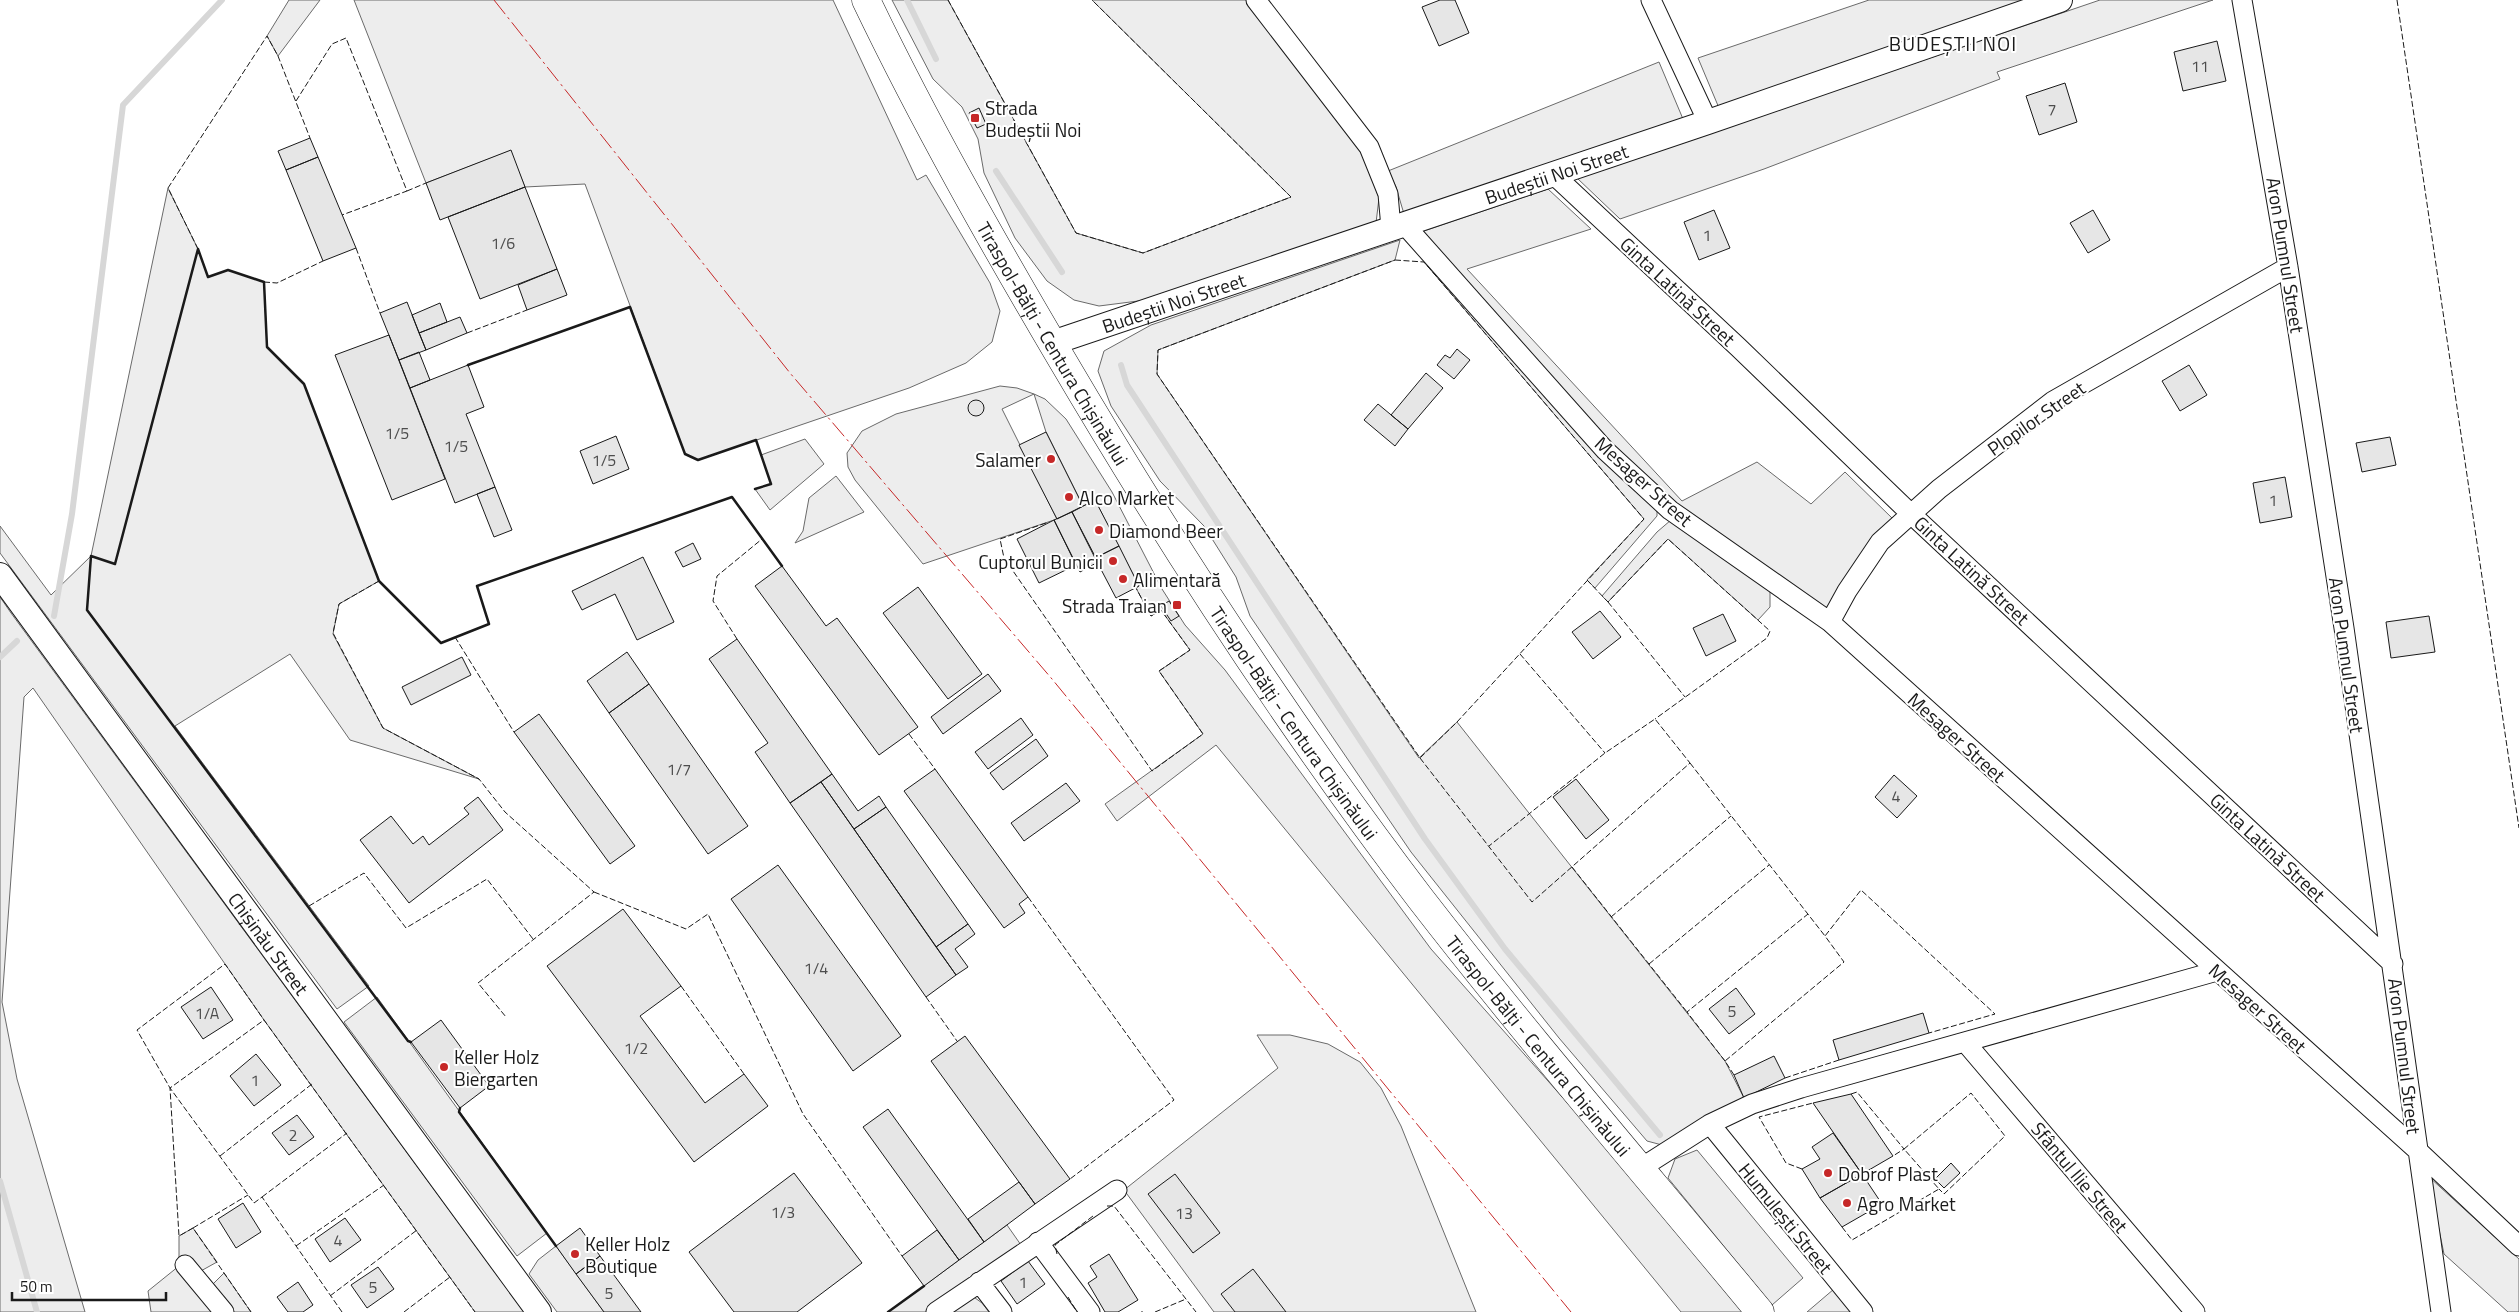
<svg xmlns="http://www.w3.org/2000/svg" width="2519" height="1312" font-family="'Titillium Web',sans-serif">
	<rect width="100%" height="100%" fill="#fff"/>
	<path fill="#ededed" stroke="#6a6a6a" d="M289 0H320L278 56 267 36Z
		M354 0H833L917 180 926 175 990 283 1000 311 992 342 966 363 909 388 698 460 685 454 585 184 525 187 510 151 426 183Z
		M892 0H948L1076 233 1143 253 1291 197 1092 0H1249L1361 148 1379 198 1376 223 1146 300 1099 306 1074 300 1047 281 1015 238 984 173 978 139 962 107 933 79Z
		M1869 0H2030L1719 108 1698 58Z
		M2100 0H2213L1997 72 2000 79 1764 169 1620 219 1577 178Z
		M1659 62 1683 119 1404 214 1396 187 1388 171Z
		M168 188 198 249 208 277 228 270 264 282 267 347 304 384 379 581 339 604 333 634 383 728 479 779 350 740 290 654 175 726 369 986 337 1009 0 553V526L51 595 91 556Z
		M1548 189 1591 229 1467 269 1682 501 1757 462 1811 504 1845 472 1892 518 1870 543 1829 611 1676 507 1609 447 1421 232Z
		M1400 240 1395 260 1158 350 1157 374 1419 758 1457 722 1725 1061 1744 1098 1662 1145 1647 1141 1559 1038 1411 852 1250 616 1236 577 1204 526 1160 481 1111 406 1098 371 1104 351 1151 325Z
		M1430 261 1657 508V516L1595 588 1587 580 1644 519 1424 262Z
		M1000 386 1017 388 1034 394 1045 399 1066 419 1112 492 1162 589 1185 625 1225 670 1431 949 1618 1160 1744 1312H1681L1216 745 1117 821 1105 804 1203 734 1159 671 1190 650 1161 610 1151 616 1136 588 1139 586 1095 500 1083 506 1046 432 1034 394 1002 409 1057 519 923 564 855 480 848 467 847 453 862 431 896 414Z
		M805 439 824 464 770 510 755 489 771 484 761 455Z
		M836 476 864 512 795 543 803 531 809 498Z
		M1671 520 1770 587V607L1758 620 1668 539 1608 602 1602 596 1657 532Z
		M0 597 11 613 524 1312H475L264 1020 33 688 24 697 2 1002 17 1079 85 1312H0Z
		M377 997 547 1233 517 1256 344 1022Z
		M1257 1035H1290L1328 1044 1360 1062 1381 1088 1401 1126 1476 1312H1214L1124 1190 1278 1068Z
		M1697 1150 1803 1278 1772 1305 1668 1178 1675 1159Z
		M2428 1176 2519 1259V1312H2508L2444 1254Z
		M1007 1225 1021 1245 927 1312H888Z
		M193 1228 217 1262 199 1272 212 1312H151L148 1291 179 1266V1236Z
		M556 1246 604 1312H557L529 1274 538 1260Z
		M224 1273 251 1312H230L213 1284Z
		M1834 1289 1853 1312H1807Z
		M971 1295 982 1303 989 1312H948Z"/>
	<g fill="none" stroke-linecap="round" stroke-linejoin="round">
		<path stroke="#d7d7d7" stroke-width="6" d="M907 0 936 59
			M996 171 1062 272
			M1121 365 1127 385 1425 839 1505 949 1660 1135
			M54 616 72 514 123 105 222 0
			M0 657 17 641
			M0 1181 37 1312"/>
	</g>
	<path fill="#e6e6e6" stroke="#1a1a1a" d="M1440 0H1455L1469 33 1439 46 1422 7Z
		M2217 41 2226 81 2183 91 2174 52Z
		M2065 83 2077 122 2039 135 2026 96Z
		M979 108 986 124 977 128 969 113Z
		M310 138 318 157 286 170 278 151Z
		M511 150 525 187 440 220 426 183Z
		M318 157 356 248 323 261 286 170Z
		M525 187 557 269 480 299 448 217Z
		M1714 210 1730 248 1699 260 1684 222Z
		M2093 210 2110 240 2088 253 2070 223Z
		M557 269 567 295 527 310 518 285Z
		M407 302 426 350 399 360 380 313Z
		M440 303 447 322 419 333 412 315Z
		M460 317 467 333 426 350 419 333Z
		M389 335 445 479 392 500 335 355Z
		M1457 349 1470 360 1454 379 1437 365 1445 355 1450 358Z
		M419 352 430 380 410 388 399 360Z
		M468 365 484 407 466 414 495 487 455 503 410 388Z
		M2189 365 2207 395 2180 411 2162 381Z
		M1426 373 1443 388 1408 429 1391 415Z
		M968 408a8 8 0 1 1 16 0a8 8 0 1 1-16 0Z
		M1378 404 1408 429 1395 446 1364 420Z
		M1046 432 1083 506 1057 519 1019 445Z
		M616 436 629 469 593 484 580 451Z
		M2390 437 2396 465 2362 472 2356 443Z
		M2285 477 2292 517 2260 523 2253 483Z
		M495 487 512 530 494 537 477 494Z
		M1095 500 1119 546 1095 558 1072 512Z
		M1072 512 1098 562 1080 572 1054 520Z
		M1054 520 1076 565 1039 583 1017 539Z
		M693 543 701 559 683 567 675 552Z
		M1119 546 1139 586 1116 598 1095 558Z
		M643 557 674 622 637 640 615 594 582 610 572 591Z
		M782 566 826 626 837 618 918 727 879 755 755 586Z
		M918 587 982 674 948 699 883 613Z
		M1169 601 1179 616 1171 621 1161 606Z
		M1600 611 1621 637 1593 659 1572 632Z
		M1723 614 1736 641 1706 656 1693 628Z
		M2429 616 2435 652 2391 658 2386 622Z
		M737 639 832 774 790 803 755 752 768 743 709 659Z
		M627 652 649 684 609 713 587 681Z
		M462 657 471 675 411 705 402 687Z
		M988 674 1001 691 943 734 931 717Z
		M649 684 748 826 708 854 609 713Z
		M539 714 635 846 610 864 514 732Z
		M1021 718 1033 735 988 769 975 752Z
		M1036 739 1048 756 1003 790 990 773Z
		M935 769 1028 897 1019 904 1025 913 1004 928 904 791Z
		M832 774 858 811 879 796 886 807 854 829 821 782Z
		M1894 775 1917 796 1897 818 1875 797Z
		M1576 779 1609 820 1586 839 1553 797Z
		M821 782 956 975 926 997 790 803Z
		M1066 783 1080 801 1024 841 1011 823Z
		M478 797 503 830 409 903 360 840 391 816 413 844 423 836 429 845 469 814 464 808Z
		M886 807 968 924 936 947 854 829Z
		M778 865 901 1036 853 1071 731 899Z
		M623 909 681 986 640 1016 705 1103 744 1074 768 1106 694 1162 547 966Z
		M968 924 975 934 955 949 968 967 956 975 936 947Z
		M211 987 233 1020 203 1039 181 1007Z
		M1736 988 1755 1014 1729 1034 1709 1009Z
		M1923 1013 1929 1033 1839 1060 1833 1040Z
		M441 1020 489 1086 460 1108 411 1042Z
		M965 1036 1070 1179 1035 1204 931 1061Z
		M256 1054 281 1085 254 1106 230 1076Z
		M1774 1056 1785 1078 1744 1098 1734 1075Z
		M1851 1094 1893 1156 1862 1174 1813 1103Z
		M888 1109 984 1242 959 1260 863 1127Z
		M297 1115 314 1137 289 1155 272 1133Z
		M1833 1133 1862 1174 1820 1198 1802 1169 1820 1159 1812 1147Z
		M1951 1163 1960 1173 1944 1188 1935 1179Z
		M794 1173 862 1263 797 1312H734L689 1252Z
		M1175 1174 1220 1233 1193 1253 1148 1194Z
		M1862 1174 1882 1204 1842 1227 1820 1198Z
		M1019 1182 1035 1204 984 1242 968 1219Z
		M243 1203 261 1232 236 1248 218 1219Z
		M345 1218 361 1240 330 1262 315 1239Z
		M580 1228 600 1256 576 1274 556 1246Z
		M937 1230 959 1260 924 1286 902 1256Z
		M1109 1254 1138 1300 1118 1312H1105L1088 1283 1097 1277 1090 1266Z
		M600 1256 641 1312H604L576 1274Z
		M1028 1261 1045 1284 1017 1304 1001 1281Z
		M378 1267 394 1289 367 1308 351 1285Z
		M1253 1269 1286 1312H1235L1221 1294Z
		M298 1282 313 1305 303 1312H288L277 1297Z"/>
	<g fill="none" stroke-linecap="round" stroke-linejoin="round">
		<g stroke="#1a1a1a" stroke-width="21">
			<path id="minor" d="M1256 0 1369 147 1388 194 1391 228
				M1651 0 1708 122
				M2242 0 2288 267 2344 628 2441 1312
				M1553 174 1738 347 1910 513 2393 964
				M1403 223 1605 450 1670 510 1830 622 2417 1150 2519 1246
				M1830 622 1847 591 1880 542 1939 489 2053 401 2288 267
				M1965 1042 2195 1312
				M1710 1124 1863 1312
				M1641 1168 1710 1124 1752 1104 1801 1088 2217 971
				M1038 1242 1090 1312
				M185 1265 224 1312
				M979 1282 1002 1312
				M936 1312 1117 1190"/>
		</g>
		<g stroke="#1a1a1a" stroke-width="26">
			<g id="tertiary">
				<path id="s1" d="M1052 343 1708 122 2060 0"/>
				<path id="s2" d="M0 575 539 1312"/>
			</g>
		</g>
		<g stroke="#1a1a1a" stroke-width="29">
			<g id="trunk">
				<path id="s3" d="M866 0C925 123 992 241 1061 358 1171 545 1289 726 1420 898 1529 1039 1646 1174 1760 1312"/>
			</g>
		</g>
		<use href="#minor" stroke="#fff" stroke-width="19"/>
		<use href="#tertiary" stroke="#fff" stroke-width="24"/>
		<use href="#trunk" stroke="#fff" stroke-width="28"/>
		<path stroke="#1a1a1a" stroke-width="1" stroke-dasharray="6 2.5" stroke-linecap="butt" d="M948 0 1076 233 1143 253 1291 197 1092 0
			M2397 0 2519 828
			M296 101 332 44 346 38 407 191 342 215
			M407 191 426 183
			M356 248 380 313
			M198 249 168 188 267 36 278 56 310 138
			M1395 260 1424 262 1644 519 1457 722 1420 758 1157 374 1158 350Z
			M264 282 277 283 323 261
			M467 333 527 310
			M1046 523 1000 539 1004 558 1152 771 1203 734 1159 671 1190 650 1161 610 1151 616 1136 588
			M1587 580 1608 602 1668 539 1770 631 1767 638 1655 719
			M379 581 339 604 333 633 383 728 479 779 505 812 594 892 478 983 506 1017
			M1608 602 1685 697
			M455 637 514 732
			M737 639 713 601 717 576 762 539
			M1520 654 1605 753
			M909 734 935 769
			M1420 758 1532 902 1690 763 1655 719 1605 753 1489 846
			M1690 763 1825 936
			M1572 867 1687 1012
			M594 892 686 929 708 914 803 1114 902 1256
			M1028 897 1174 1100 1070 1179
			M309 906 364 873 406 928 487 879 533 939
			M1611 917 1731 816
			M1649 964 1769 865
			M681 986 744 1074
			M926 997 957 1041
			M1725 1061 1687 1012 1808 914
			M1734 1075 1725 1061 1844 962 1825 936 1861 890 1995 1014 1929 1033
			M1785 1078 1839 1060
			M1851 1094 1857 1092 1904 1149 1893 1156
			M220 1156 312 1084
			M1802 1169 1786 1163 1759 1117 1813 1103
			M262 1197 347 1133
			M1107 1206H1114L1196 1312
			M1842 1227 1852 1240 1939 1189 1904 1149 1971 1093 2005 1136 1944 1194 1939 1189
			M193 1228 248 1195
			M296 1246 384 1185
			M1057 1254 1055 1245 1093 1216
			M330 1296 417 1230
			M1068 1297 1077 1312
			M251 1312 193 1228 179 1236 170 1088 137 1030 225 964 264 1020
			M342 1312 262 1197 254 1203 170 1088 264 1020 475 1312
			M404 1312 450 1277
			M1141 1312H1143
			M1155 1312 1186 1299"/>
		<path stroke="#1a1a1a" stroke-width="2.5" d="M468 365 630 307 685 454 698 460 756 440 771 484 755 489
			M411 1042 408 1041 87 610 91 556 115 564 198 249 208 277 228 270 264 282 267 347 304 384 379 581 441 643 489 624 477 586 732 497 782 566
			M460 1108 459 1112 556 1246
			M888 1312 924 1286"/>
		<path stroke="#c62828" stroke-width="1" stroke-dasharray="18 4 2.5 4" stroke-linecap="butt" d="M494 0 790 373 1052 679 1571 1312"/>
	</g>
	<g fill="#c62828" stroke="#fff" stroke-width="2">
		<rect x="970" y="113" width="10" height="10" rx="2.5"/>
		<circle cx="1051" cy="459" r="5"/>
		<circle cx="1069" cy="497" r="5"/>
		<circle cx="1099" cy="530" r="5"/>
		<circle cx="1113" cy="561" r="5"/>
		<circle cx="1123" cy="579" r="5"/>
		<rect x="1172" y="600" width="10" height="10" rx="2.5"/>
		<circle cx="444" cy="1067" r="5"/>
		<circle cx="1828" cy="1173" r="5"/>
		<circle cx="1847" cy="1203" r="5"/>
		<circle cx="575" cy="1254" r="5"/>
	</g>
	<g text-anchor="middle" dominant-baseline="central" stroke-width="4" stroke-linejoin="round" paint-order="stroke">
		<g font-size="16" fill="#4d4d4d">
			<text x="2200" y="66">11</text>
			<text x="2052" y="109">7</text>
			<text x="1707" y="235">1</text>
			<text x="503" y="243">1/6</text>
			<text x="397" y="433">1/5</text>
			<text x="456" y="446">1/5</text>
			<text x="604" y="460">1/5</text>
			<text x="2273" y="500">1</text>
			<text x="679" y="769">1/7</text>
			<text x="1896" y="796">4</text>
			<text x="816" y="968">1/4</text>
			<text x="1732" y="1011">5</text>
			<text x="207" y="1013">1/A</text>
			<text x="636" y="1048">1/2</text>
			<text x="255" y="1080">1</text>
			<text x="293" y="1135">2</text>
			<text x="783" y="1212">1/3</text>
			<text x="1184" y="1213">13</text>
			<text x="338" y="1240">4</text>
			<text x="1023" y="1282">1</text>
			<text x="373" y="1287">5</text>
			<text x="609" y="1293">5</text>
		</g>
		<g font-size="19" fill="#1a1a1a" stroke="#fff" text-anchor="start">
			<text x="985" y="107">Strada<tspan x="985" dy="22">Budeștii Noi</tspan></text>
			<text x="1041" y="459" text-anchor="end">Salamer</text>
			<text x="1079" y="497">Alco Market</text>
			<text x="1109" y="530">Diamond Beer</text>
			<text x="1103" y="561" text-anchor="end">Cuptorul Bunicii</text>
			<text x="1133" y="579">Alimentară</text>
			<text x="1167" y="605" text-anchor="end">Strada Traian</text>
			<text x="454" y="1056">Keller Holz<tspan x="454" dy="22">Biergarten</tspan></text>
			<text x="1838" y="1173">Dobrof Plast</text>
			<text x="1857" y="1203">Agro Market</text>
			<text x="585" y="1243">Keller Holz<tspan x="585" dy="22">Boutique</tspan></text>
		</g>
		<g font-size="19" fill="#1a1a1a" stroke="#fff">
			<text stroke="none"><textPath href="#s1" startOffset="532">Budeștii Noi Street</textPath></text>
			<text transform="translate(2286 255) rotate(81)">Aron Pumnul Street</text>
			<text transform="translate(1678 291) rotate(43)">Ginta Latină Street</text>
			<text stroke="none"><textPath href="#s1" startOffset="128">Budeștii Noi Street</textPath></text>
			<text stroke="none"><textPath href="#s3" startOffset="391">Tiraspol-Bălţi - Centura Chișinăului</textPath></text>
			<text transform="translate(2036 418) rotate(-35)">Plopilor Street</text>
			<text transform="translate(1644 481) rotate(42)">Mesager Street</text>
			<text transform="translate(1972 570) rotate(43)">Ginta Latină Street</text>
			<text transform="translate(2347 655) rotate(82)">Aron Pumnul Street</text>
			<text stroke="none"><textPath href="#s3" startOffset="841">Tiraspol-Bălţi - Centura Chișinăului</textPath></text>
			<text transform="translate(1957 737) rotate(42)">Mesager Street</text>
			<text transform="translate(2268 847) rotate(43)">Ginta Latină Street</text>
			<text stroke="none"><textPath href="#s2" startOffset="456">Chișinău Street</textPath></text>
			<text transform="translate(2258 1008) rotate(42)">Mesager Street</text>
			<text stroke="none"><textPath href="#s3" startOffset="1246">Tiraspol-Bălţi - Centura Chișinăului</textPath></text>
			<text transform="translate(2405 1056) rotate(83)">Aron Pumnul Street</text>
			<text transform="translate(2080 1177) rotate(50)">Sfântul Ilie Street</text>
			<text transform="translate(1786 1218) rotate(51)">Humulești Street</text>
		</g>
		<g font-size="20" letter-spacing="1" fill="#1a1a1a" stroke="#fff">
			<text x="1953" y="43">BUDEŞTII NOI</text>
		</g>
	</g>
	<path d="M12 1292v8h154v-8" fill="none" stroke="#1a1a1a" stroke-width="2.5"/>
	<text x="20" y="1292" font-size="15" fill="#1a1a1a" stroke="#ffffff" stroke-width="4" paint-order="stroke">50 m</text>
</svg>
